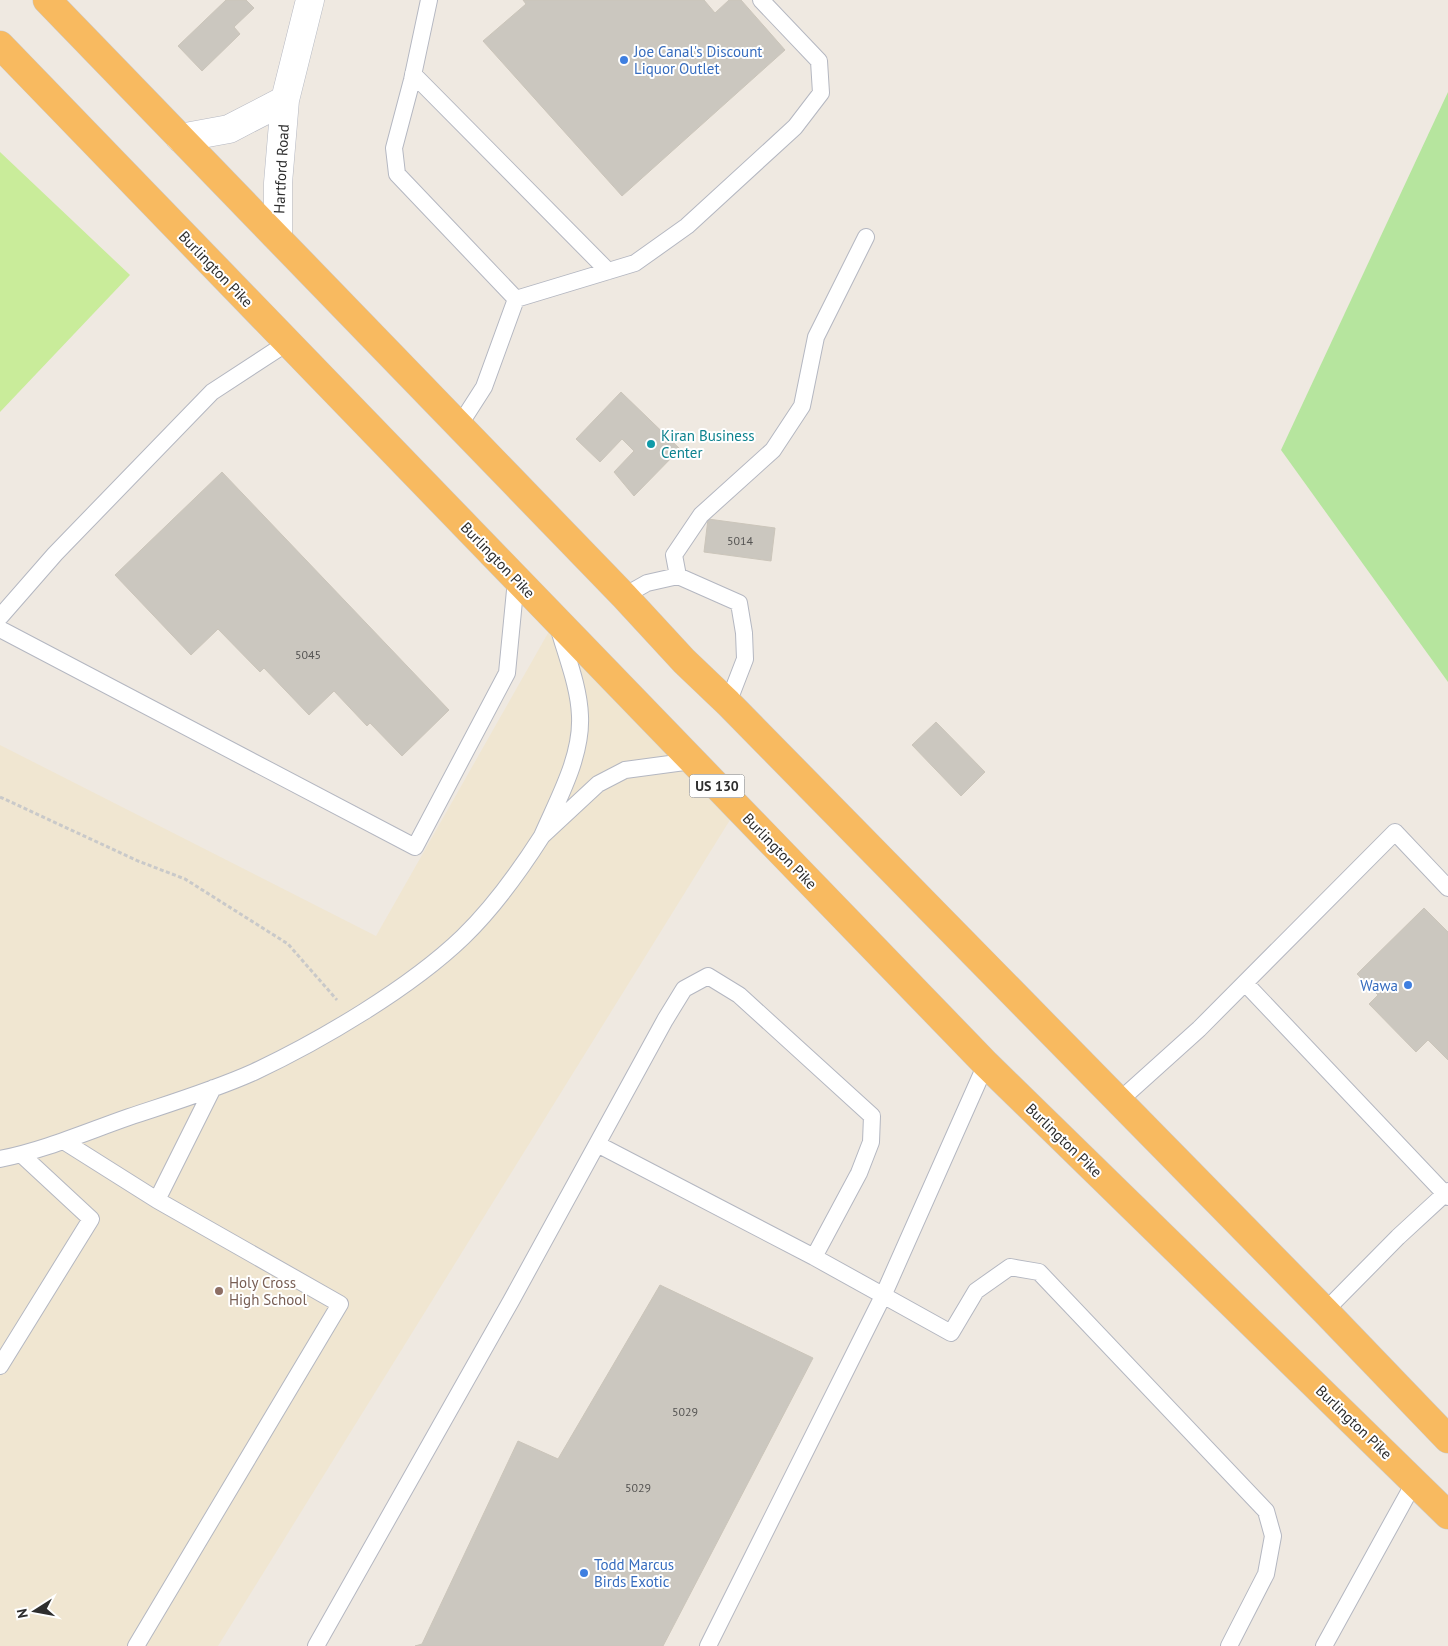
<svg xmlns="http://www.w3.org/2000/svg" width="1448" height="1646" font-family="'PT Sans',sans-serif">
	<rect width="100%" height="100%" fill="#efe9e1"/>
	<path fill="#f0e6d1" d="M556 619 738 807 218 1646H0V745L376 936Z"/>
	<path fill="#b6e59e" d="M1448 92V682L1281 450Z"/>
	<path fill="#c9ec9a" d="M0 152 130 275 0 412Z"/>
	<path fill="#cbc7bf" stroke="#cbc5ba" d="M226 0H246L254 8 234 27 240 34 202 71 178 46Z
		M523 0H704L715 13 729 0H741L785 50 622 196 483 41 526 4Z
		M621 392 680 449 634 496 614 472 634 451 622 439 600 462 576 439Z
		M222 472 449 710 402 756 370 723 367 726 334 691 309 715 264 668 260 672 218 629 191 655 115 575Z
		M708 519 775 528 771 561 704 552Z
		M936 722 985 772 961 796 912 745Z
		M1424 908 1448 932V1060L1428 1040 1416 1052 1369 1004 1378 995 1357 974Z
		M660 1285 813 1358 663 1646H415L422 1644 518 1441 558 1459Z"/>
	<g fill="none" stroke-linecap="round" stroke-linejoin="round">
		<g stroke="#b4b7c1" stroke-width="18">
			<path id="service" d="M429 0 412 80 394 148 397 174 516 299
				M413 74 608 271
				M516 299 635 263 687 226 795 127 821 93 819 61 761 0
				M459 426 484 387 516 299
				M678 576 674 555 701 515 773 450 802 406 816 337 866 237
				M624 596 647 583 678 576 739 603 744 633 745 659 728 703
				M0 617 55 554 212 392 287 343
				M558 626C566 655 579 686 580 716 582 757 558 799 542 836L598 784 625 770 692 761
				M0 629 415 847 507 673 516 580
				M1245 983 1448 1197
				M1119 1101 1199 1029 1395 832 1448 888
				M65 1142 157 1200 340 1304 136 1646
				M597 1144 814 1257
				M0 1159C45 1150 86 1132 129 1117 171 1103 214 1090 254 1072 320 1041 410 988 463 937 494 907 519 872 542 836
				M157 1200 213 1088
				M1325 1311 1398 1237 1448 1191
				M0 1366 91 1219 22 1155
				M316 1646 511 1301 665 1020 684 989 708 976 739 995 872 1116 871 1142 859 1173 814 1257 951 1333 976 1291 1010 1267 1039 1272 1266 1511 1273 1536 1266 1574 1229 1646
				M708 1646 883 1296 986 1064
				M1324 1646 1415 1481"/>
		</g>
		<g stroke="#b4b7c1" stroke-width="29">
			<path id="tertiary" d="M180 138 229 129 285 100
				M278 238V183L285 100 310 0"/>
		</g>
		<g stroke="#c9c9c9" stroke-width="29">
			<path id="trunk" d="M47 0 624 596 684 661 728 703 1325 1311 1448 1439
				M0 45 986 1064 1448 1515"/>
		</g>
		<path stroke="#c9c9c9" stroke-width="3" stroke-dasharray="4 2.5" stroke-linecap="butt" d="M0 797 138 861 185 879 288 944 337 1000"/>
		<use href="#service" stroke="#fff" stroke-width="16"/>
		<use href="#tertiary" stroke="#fff" stroke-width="28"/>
		<use href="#trunk" stroke="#f8ba60" stroke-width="28"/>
	</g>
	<g fill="#3f7fe0" stroke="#fff" stroke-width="2">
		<circle cx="624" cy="60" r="5"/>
		<circle cx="1408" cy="985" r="5"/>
		<circle cx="584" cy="1573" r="5"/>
	</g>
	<circle fill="#0f9aa8" stroke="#fff" stroke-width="2" cx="651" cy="444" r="5"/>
	<circle fill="#8d6e63" stroke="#fff" stroke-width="2" cx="219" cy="1291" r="5"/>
	<g text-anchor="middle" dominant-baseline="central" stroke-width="4" stroke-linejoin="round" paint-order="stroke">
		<g font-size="12" fill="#555452">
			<text x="740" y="540">5014</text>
			<text x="308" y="654">5045</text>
			<text x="685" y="1411">5029</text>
			<text x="638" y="1487">5029</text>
		</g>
		<rect fill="#fff" stroke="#6d6d6d" stroke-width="1" x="689.5" y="774.5" width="55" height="23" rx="4"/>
		<g font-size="14" font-weight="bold" fill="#2e2e2e">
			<text x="717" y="786">US 130</text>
		</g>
		<g font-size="15" fill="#366cbe" stroke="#fff" text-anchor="start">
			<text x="634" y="51">Joe Canal's Discount<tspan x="634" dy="17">Liquor Outlet</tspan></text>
			<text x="1398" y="985" text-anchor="end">Wawa</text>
			<text x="594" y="1564">Todd Marcus<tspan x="594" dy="17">Birds Exotic</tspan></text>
		</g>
		<g font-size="15" fill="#2e2e2e" stroke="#fff">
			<text transform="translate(281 169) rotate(-87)">Hartford Road</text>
			<text transform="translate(216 269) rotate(46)">Burlington Pike</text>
			<text transform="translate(498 560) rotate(46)">Burlington Pike</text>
			<text transform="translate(780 851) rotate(46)">Burlington Pike</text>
			<text transform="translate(1064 1140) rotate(44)">Burlington Pike</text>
			<text transform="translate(1354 1422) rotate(44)">Burlington Pike</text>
		</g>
		<g font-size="15" fill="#0d838f" stroke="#fff" text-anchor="start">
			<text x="661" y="435">Kiran Business<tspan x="661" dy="17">Center</tspan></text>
		</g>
		<g font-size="15" fill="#785e54" stroke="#fff" text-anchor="start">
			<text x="229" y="1282">Holy Cross<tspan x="229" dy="17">High School</tspan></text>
		</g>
	</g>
	<g transform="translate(35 1611) rotate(259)" stroke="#ffffff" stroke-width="4" paint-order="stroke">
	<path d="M0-4L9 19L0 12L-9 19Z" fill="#2e2e2e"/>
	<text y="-8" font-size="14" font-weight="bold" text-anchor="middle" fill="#2e2e2e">N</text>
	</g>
</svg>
